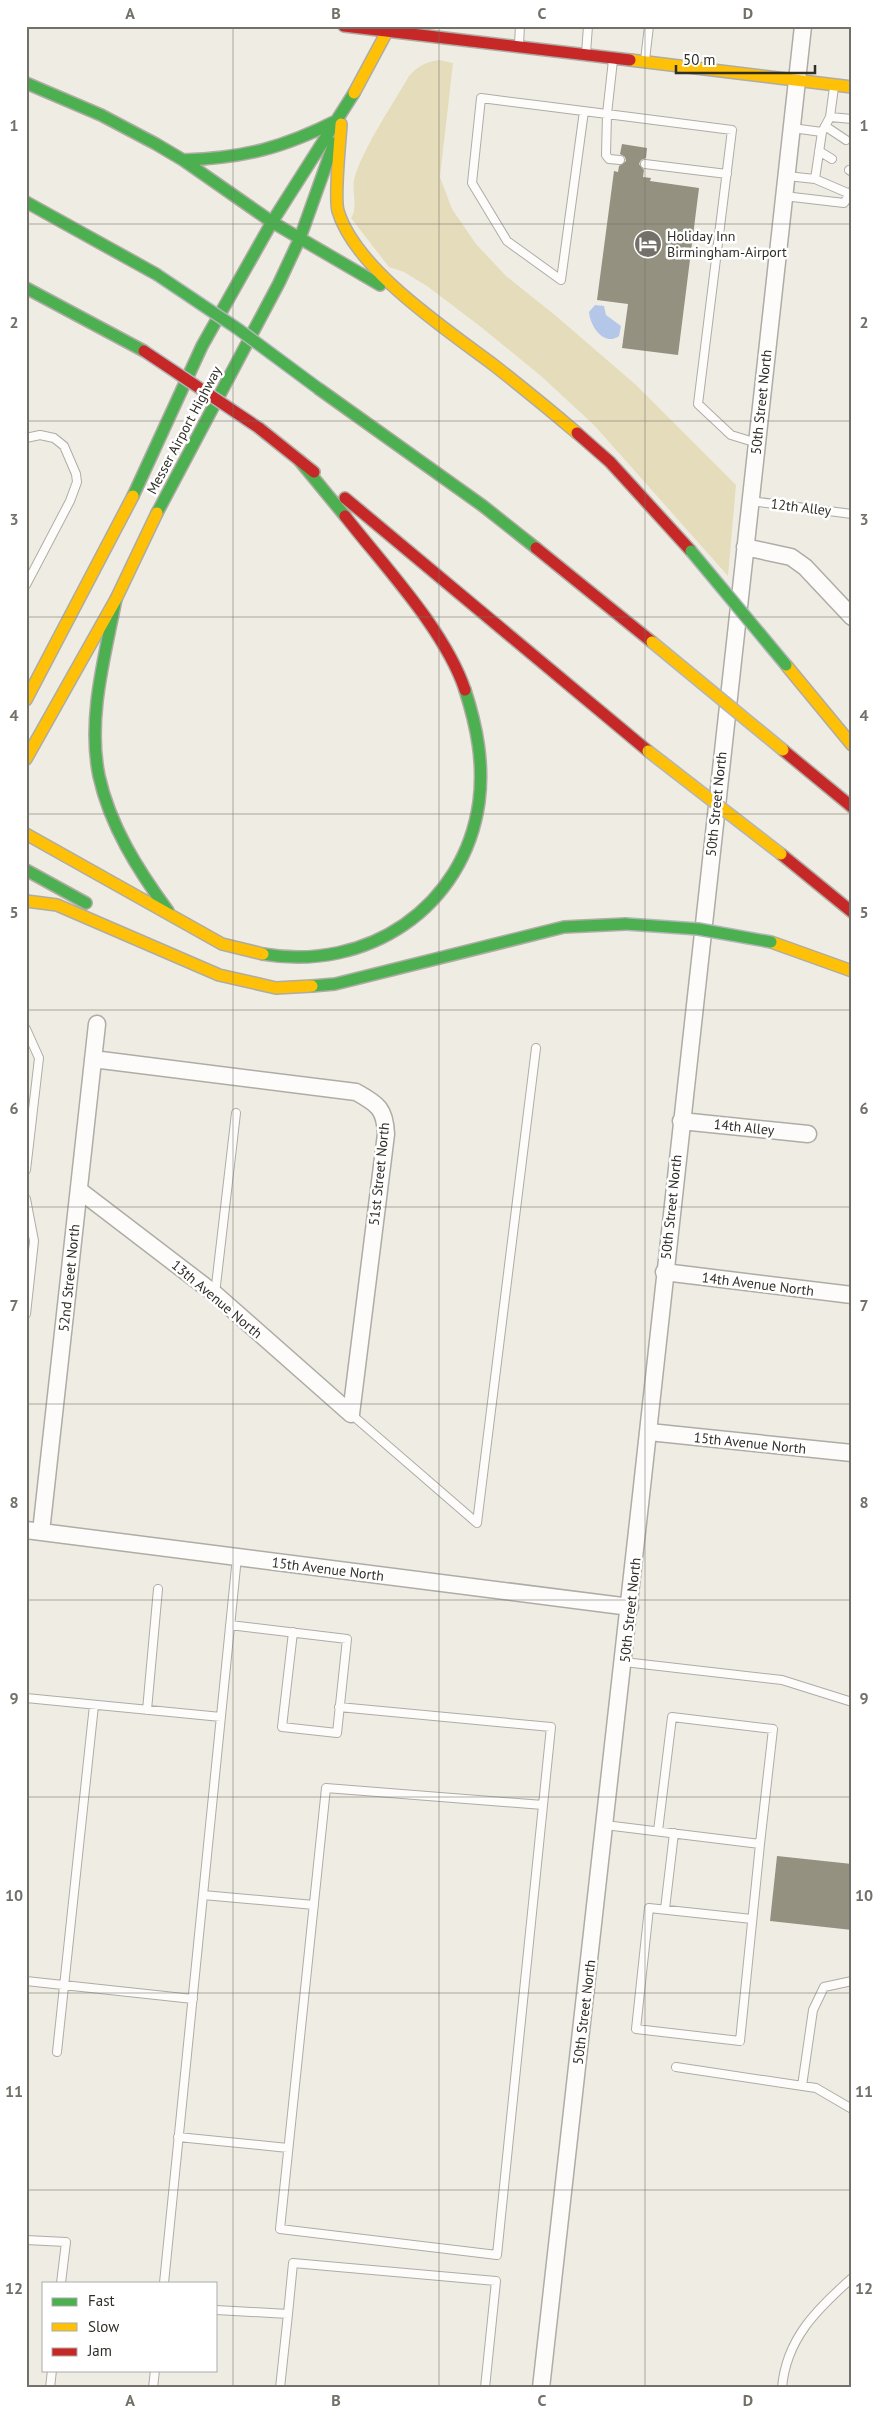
<svg xmlns="http://www.w3.org/2000/svg" width="878" height="2414" font-family="'PT Sans',sans-serif">
	<rect width="100%" height="100%" fill="#efece3"/>
	<path fill="#e5dcbb" d="M439 60 453 63 440 177 452 209 476 244 506 276 556 316 635 384 736 485 728 576 594 425 541 376 481 327 427 286 404 272 389 267 351 218C358 208 352 192 354 180 361 151 393 104 409 76 418 66 426 62 439 60Z"/>
	<path fill="#b5c7e9" d="M595 305 604 306 606 315 621 326 619 336C604 347 590 326 589 312Z"/>
	<path fill="#959181" d="M622 144 647 148 646 158 641 160 639 164 644 170 643 177 651 178 650 181 699 188 678 355 622 348 628 304 597 300 614 171 618 172 619 166 626 161 625 157 620 154Z
		M777 1856 852 1864V1930L770 1921Z"/>
	<g fill="none" stroke-linecap="round" stroke-linejoin="round">
		<g stroke="#afaca5" stroke-width="10">
			<path id="lane" d="M519 44 520 26
				M586 53 588 26
				M613 60 607 114 732 130 698 404 731 435 757 443
				M645 60 649 26
				M584 111 561 280 507 241 472 183 481 98C523 103 565 109 607 114L606 155 609 159 620 160
				M830 117 834 87
				M825 126 846 140
				M792 128 822 132 815 179
				M822 132 830 117 852 119
				M819 151 832 159
				M645 164 727 174
				M849 170 852 172
				M787 176 815 179 850 194
				M784 196 844 203 852 191
				M26 438 40 435 54 438 64 446 76 474 77 482 70 501 26 585
				M751 501 852 514
				M26 1029 39 1058 26 1170
				M26 1199 34 1241 26 1314
				M215 1294 236 1113
				M351 1414 477 1523 536 1048
				M230 1625 347 1639 337 1733 282 1727 293 1632
				M624 1662 782 1680 852 1702
				M26 1698 221 1717
				M339 1707 551 1727 497 2255 280 2229 326 1788 543 1805
				M147 1710 158 1589
				M605 1825 760 1844 740 2041 636 2029 649 1908 752 1919
				M658 1831 672 1717 773 1729 760 1844
				M203 1895 314 1905
				M665 1909 674 1833
				M26 1981 193 1999
				M57 2052 94 1705
				M676 2067 816 2088 852 2109
				M802 2086 813 2010 824 1987 852 1981
				M178 2137 288 2148
				M26 2240 66 2242 61 2283
				M164 2283 237 1557
				M216 2310 288 2314 293 2263 496 2281 485 2388
				M50 2388 52 2370
				M153 2388 155 2370
				M280 2388 288 2314
				M782 2388C786 2339 817 2309 852 2278"/>
		</g>
		<g stroke="#afaca5" stroke-width="19">
			<path id="street" d="M745 547 791 557 805 567 852 617
				M93 1059 356 1092C378 1104 385 1109 386 1134L351 1414
				M681 1121 808 1134
				M79 1190 215 1294 351 1414
				M664 1272 852 1295
				M649 1432 852 1453
				M26 1530 630 1607
				M41 1532 97 1024
				M541 2388C631 1601 715 813 803 26"/>
		</g>
		<g stroke="#afaca5" stroke-width="14">
			<path id="fast" d="M26 83 101 115 156 144 183 160 272 222 380 285
				M183 160C244 158 283 148 338 120
				M26 202 156 274
				M26 288 144 351
				M319 389 483 506 536 548
				M299 460 345 516
				M133 496 202 346 272 222 354 93
				M157 513 279 283 300 238 334 143
				M116 599C105 656 87 718 99 776 110 826 138 870 168 911
				M26 870 86 903
				M263 954C367 972 464 908 479 802 484 763 477 727 465 690
				M312 986 335 984 564 927 626 924"/>
		</g>
		<g stroke="#afaca5" stroke-width="14">
			<path id="slow" d="M630 60 852 87
				M354 93 390 26
				M341 124C340 142 334 197 338 211 356 270 446 329 495 366 523 388 550 410 577 433
				M786 665 852 745
				M26 700 133 496
				M26 759 116 599 157 513
				M26 834 222 944 263 954
				M26 901 57 905 219 975 276 988 312 986
				M771 942 852 971"/>
		</g>
		<g stroke="#afaca5" stroke-width="14">
			<path id="jam" d="M344 26 630 60
				M259 428 314 472
				M577 433 610 462 691 551
				M345 498 648 751
				M345 516C384 566 445 630 465 690
				M536 548 652 642
				M783 750 852 807
				M781 854 852 912"/>
		</g>
		<use href="#lane" stroke="#fdfcfb" stroke-width="8"/>
		<use href="#street" stroke="#fdfcfb" stroke-width="16"/>
		<use href="#fast" stroke="#4caf50" stroke-width="11"/>
		<use href="#slow" stroke="#ffc107" stroke-width="11"/>
		<use href="#jam" stroke="#c62828" stroke-width="11"/>
		<g stroke="#b2b6ba" stroke-width="14" stroke-linecap="butt">
			<path id="fast-bridge" d="M156 274 238 329 319 389
				M691 551 786 665
				M626 924 698 929 771 942"/>
		</g>
		<g stroke="#b2b6ba" stroke-width="14" stroke-linecap="butt">
			<path id="slow-bridge" d="M652 642 783 750
				M648 751 781 854"/>
		</g>
		<g stroke="#b2b6ba" stroke-width="14" stroke-linecap="butt">
			<path id="jam-bridge" d="M144 351 259 428"/>
		</g>
		<use href="#fast-bridge" stroke="#4caf50" stroke-width="11"/>
		<use href="#slow-bridge" stroke="#ffc107" stroke-width="11"/>
		<use href="#jam-bridge" stroke="#c62828" stroke-width="11"/>
	</g>
	<path fill="none" stroke="#737069" stroke-width="1" stroke-opacity="0.55" d="M233 26V2388M439 26V2388M645 26V2388M26 224H852M26 421H852M26 617H852M26 814H852M26 1010H852M26 1207H852M26 1404H852M26 1600H852M26 1797H852M26 1993H852M26 2190H852"/>
	<defs>
		<g id="hotel-disc" transform="scale(1.4375)"><circle r="9.5" fill="#737069" stroke="#fff"/><path d="M-6-4.5h1.5V1H6V5H4.5V3h-9V5H-6ZM-4 0a1.8 1.8 0 1 1 3.6 0ZM.5 0V-2.5h3Q6-2.5 6 0Z" fill="#fff"/></g>
	</defs>
	<g fill-rule="evenodd">
		<use href="#hotel-disc" x="648" y="244"/>
	</g>
	<g text-anchor="middle" dominant-baseline="central" stroke-width="5" stroke-linejoin="round" paint-order="stroke">
		<g font-size="14" fill="#302e27" stroke="#fff" text-anchor="start">
			<text x="667" y="236">Holiday Inn<tspan x="667" dy="16">Birmingham-Airport</tspan></text>
		</g>
		<g font-size="14" fill="#302e27" stroke="#fff">
			<text transform="translate(761 402) rotate(-84)">50th Street North</text>
			<text transform="translate(184 430) rotate(-62)">Messer Airport Highway</text>
			<text transform="translate(801 507) rotate(7)">12th Alley</text>
			<text transform="translate(716 804) rotate(-84)">50th Street North</text>
			<text transform="translate(744 1127) rotate(6)">14th Alley</text>
			<text transform="translate(379 1174) rotate(-84)">51st Street North</text>
			<text transform="translate(671 1207) rotate(-84)">50th Street North</text>
			<text transform="translate(69 1278) rotate(-84)">52nd Street North</text>
			<text transform="translate(758 1284) rotate(7)">14th Avenue North</text>
			<text transform="translate(217 1299) rotate(40)">13th Avenue North</text>
			<text transform="translate(750 1443) rotate(6)">15th Avenue North</text>
			<text transform="translate(328 1569) rotate(7)">15th Avenue North</text>
			<text transform="translate(630 1610) rotate(-84)">50th Street North</text>
			<text transform="translate(584 2012) rotate(-83)">50th Street North</text>
		</g>
	</g>
	<rect width="878" height="2414" fill="none" stroke="#ffffff" stroke-width="55"/>
	<rect x="42" y="2282" width="175" height="90" fill="#ffffff" stroke="#acaba9"/>
	<rect x="52" y="2298" width="25" height="8" fill="#4caf50" stroke="#acaba9"/>
	<text x="88" y="2306" font-size="15" fill="#302e27">Fast</text>
	<rect x="52" y="2323" width="25" height="8" fill="#ffc107" stroke="#acaba9"/>
	<text x="88" y="2332" font-size="15" fill="#302e27">Slow</text>
	<rect x="52" y="2348" width="25" height="8" fill="#c62828" stroke="#acaba9"/>
	<text x="88" y="2356" font-size="15" fill="#302e27">Jam</text>
	<path d="M676 65v8h139v-8" fill="none" stroke="#302e27" stroke-width="2.5"/>
	<text x="683" y="65" font-size="15" fill="#302e27" stroke="#ffffff" stroke-width="4" paint-order="stroke">50 m</text>
	<rect x="28" y="28" width="822" height="2358" fill="none" stroke="#737069" stroke-width="2"/>
	<g font-size="16" text-anchor="middle" font-weight="bold" fill="#737069">
		<text x="130" y="19">A</text>
		<text x="336" y="19">B</text>
		<text x="542" y="19">C</text>
		<text x="748" y="19">D</text>
		<text x="14" y="131">1</text>
		<text x="864" y="131">1</text>
		<text x="14" y="328">2</text>
		<text x="864" y="328">2</text>
		<text x="14" y="525">3</text>
		<text x="864" y="525">3</text>
		<text x="14" y="721">4</text>
		<text x="864" y="721">4</text>
		<text x="14" y="918">5</text>
		<text x="864" y="918">5</text>
		<text x="14" y="1114">6</text>
		<text x="864" y="1114">6</text>
		<text x="14" y="1311">7</text>
		<text x="864" y="1311">7</text>
		<text x="14" y="1508">8</text>
		<text x="864" y="1508">8</text>
		<text x="14" y="1704">9</text>
		<text x="864" y="1704">9</text>
		<text x="14" y="1901">10</text>
		<text x="864" y="1901">10</text>
		<text x="14" y="2097">11</text>
		<text x="864" y="2097">11</text>
		<text x="14" y="2294">12</text>
		<text x="864" y="2294">12</text>
		<text x="130" y="2406">A</text>
		<text x="336" y="2406">B</text>
		<text x="542" y="2406">C</text>
		<text x="748" y="2406">D</text>
	</g>
</svg>
